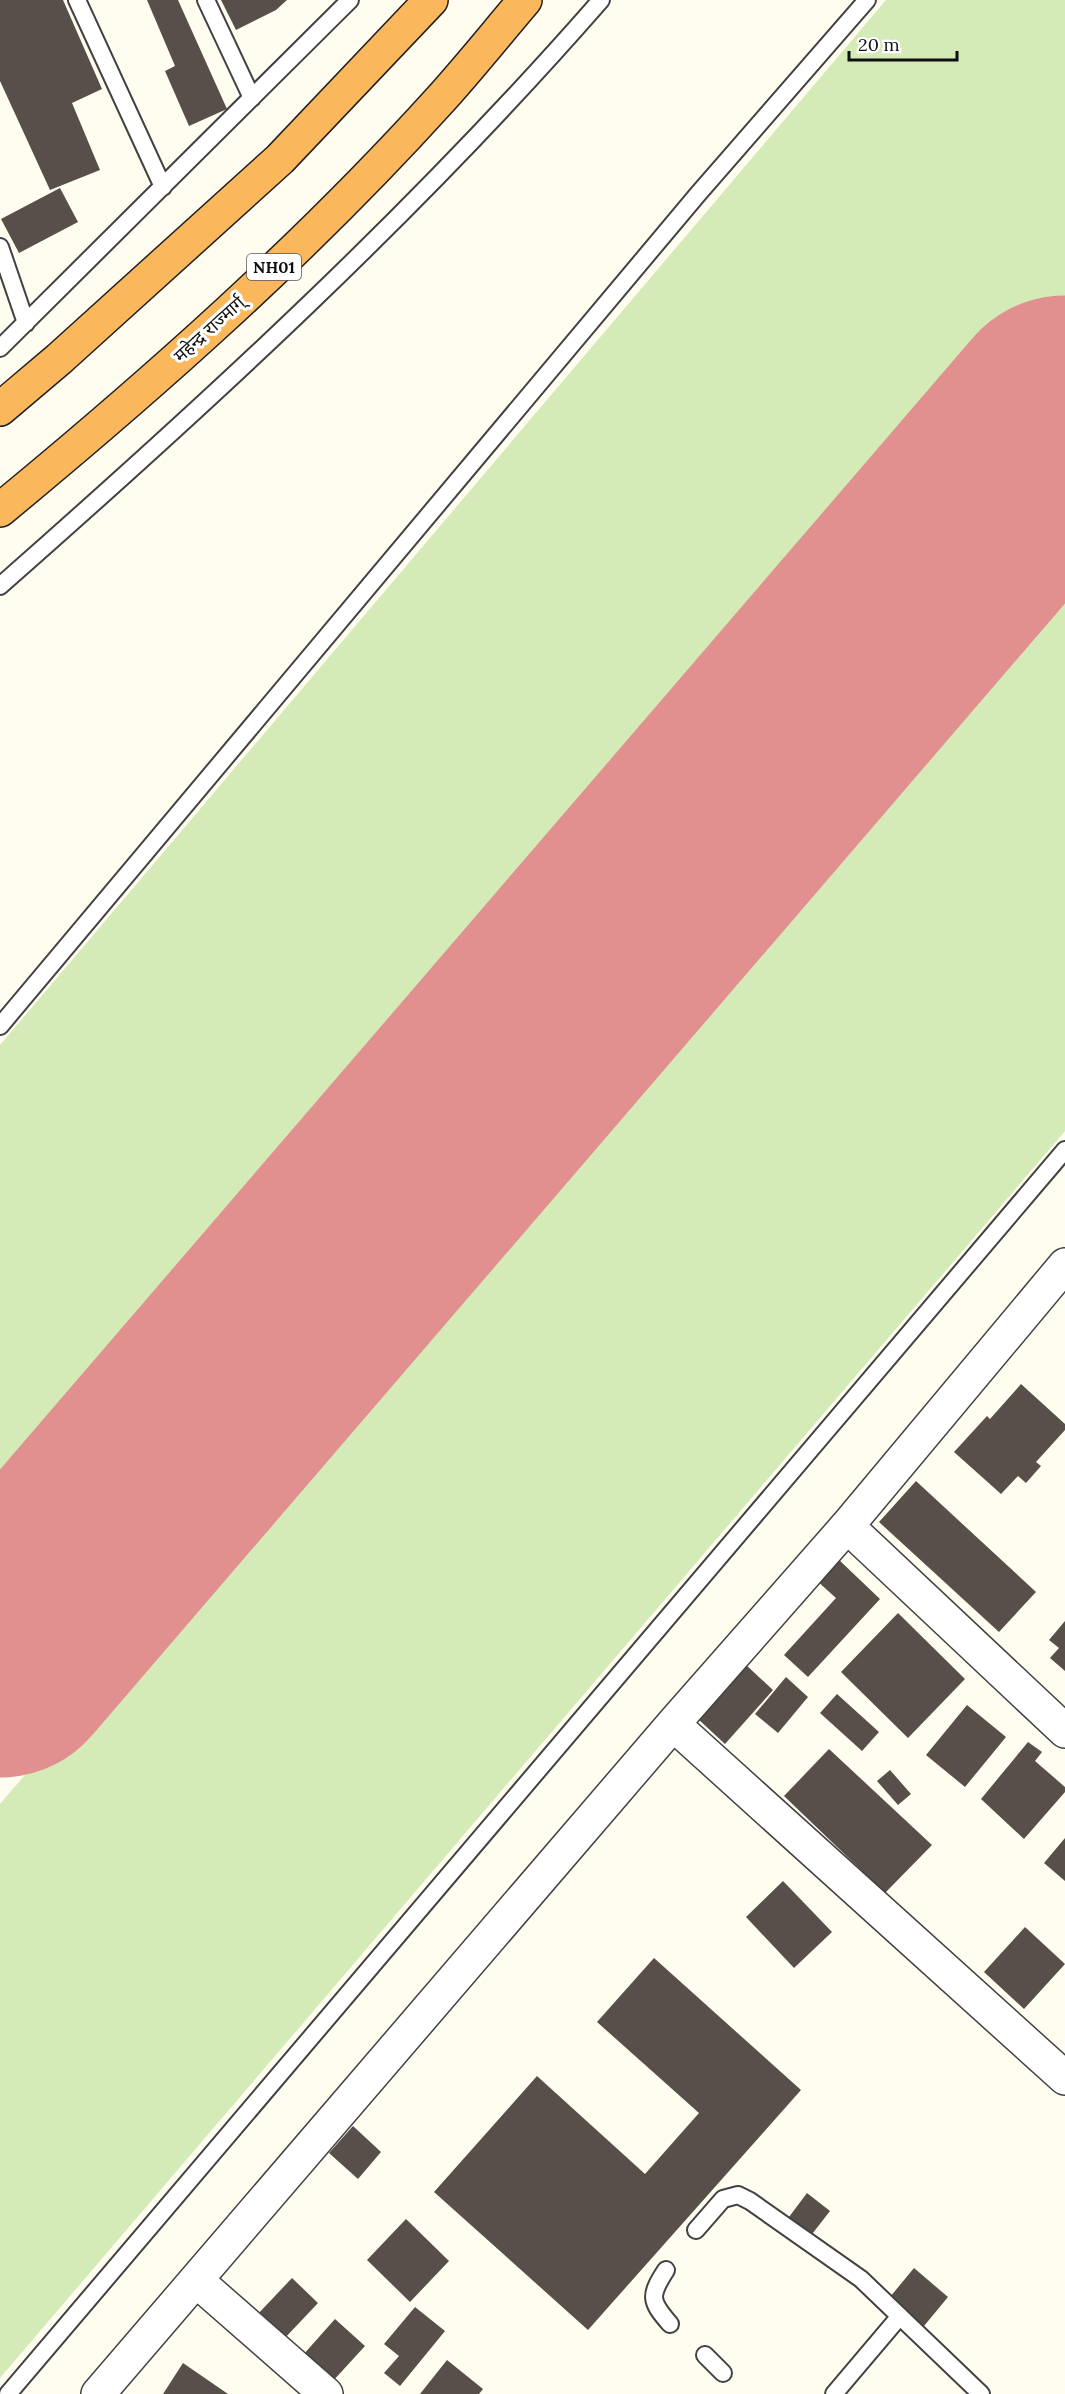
<svg xmlns="http://www.w3.org/2000/svg" width="1065" height="2394" font-family="Lora,'Noto Sans Devanagari',serif">
	<rect width="100%" height="100%" fill="#fffcf0"/>
	<path fill="#d4ebb8" d="M886 0H1065V317L0 1558V1045Z
		M1065 561V1131L0 2378V1804Z"/>
	<g fill="none" stroke-linecap="round" stroke-linejoin="round">
		<path stroke="#e18f8f" stroke-width="243" d="M0 1656 1065 417"/>
	</g>
	<path fill="#584f4a" d="M0 0H63L102 89 72 103 100 170 50 190 0 81Z
		M147 0H178L227 109 189 126 165 71 175 66Z
		M221 0H287L276 10 236 30Z
		M60 188 78 222 19 253 1 219Z
		M1021 1384 1065 1424V1430L1036 1462 1041 1466 1026 1483 1018 1476 1001 1494 954 1452 987 1416 990 1419Z
		M916 1481 1036 1592 999 1632 879 1522Z
		M837 1558 880 1599 808 1677 784 1655 836 1598 816 1580Z
		M898 1613 965 1679 908 1738 841 1672Z
		M1065 1621V1671L1050 1658 1059 1648 1049 1640Z
		M745 1664 773 1690 725 1744 697 1718Z
		M786 1677 808 1697 778 1733 755 1714Z
		M837 1694 879 1732 862 1751 820 1713Z
		M967 1705 1006 1737 965 1787 926 1755Z
		M1028 1742 1042 1752 1035 1761 1065 1787V1792L1024 1839 981 1799Z
		M829 1749 932 1845 885 1893 784 1796Z
		M890 1770 911 1794 898 1805 877 1781Z
		M1065 1838V1881L1044 1863Z
		M783 1881 832 1932 794 1968 746 1917Z
		M1025 1927 1065 1964 1024 2009 984 1972Z
		M654 1958 801 2090 588 2330 434 2192 537 2076 645 2174 699 2113 597 2022Z
		M353 2126 381 2152 358 2179 329 2153Z
		M807 2193 830 2211 809 2238 786 2221Z
		M406 2219 449 2261 410 2302 367 2260Z
		M914 2268 948 2297 924 2326 890 2297Z
		M292 2278 318 2303 283 2340 257 2315Z
		M415 2307 445 2331 400 2386 384 2373 399 2356 384 2344Z
		M335 2319 365 2346 332 2382 303 2355Z
		M447 2360 483 2389 479 2394H420Z
		M183 2363 228 2394H163Z"/>
	<g fill="none" stroke-linecap="round" stroke-linejoin="round">
		<g stroke="#424242" stroke-width="20">
			<path id="service" d="M77 0 163 187
				M206 0 252 98
				M0 247 26 323
				M0 348 350 0
				M0 586C210 401 417 211 601 0
				M0 1026 698 194 867 0
				M696 2230 723 2199 738 2195 750 2201 861 2279 981 2394
				M666 2270C649 2296 650 2301 670 2324
				M705 2355 723 2373
				M8 2394 1065 1150
				M834 2394 900 2316"/>
		</g>
		<g stroke="#424242" stroke-width="36">
			<path id="minor" d="M1065 1265 847 1526 1065 1731
				M673 1724 1065 2078
				M197 2281 326 2394
				M98 2394 673 1724 847 1526"/>
		</g>
		<g stroke="#202020" stroke-width="36">
			<path id="trunk" d="M0 409 59 359 280 159 431 0
				M0 510C154 383 305 249 439 101 469 68 496 34 525 0"/>
		</g>
		<use href="#service" stroke="#fff" stroke-width="16"/>
		<use href="#minor" stroke="#fff" stroke-width="33"/>
		<use href="#trunk" stroke="#fab75c" stroke-width="33"/>
	</g>
	<g text-anchor="middle" dominant-baseline="central" stroke-width="6" stroke-linejoin="round" paint-order="stroke">
		<rect fill="#fff" stroke="#575757" stroke-width="1.5" x="247" y="254" width="54" height="26" rx="4.5"/>
		<g font-size="16" font-weight="bold" fill="#0f0f0f">
			<text x="274" y="267">NH01</text>
		</g>
		<g font-size="18" fill="#0f0f0f" stroke="#fff">
			<text transform="translate(209 329) rotate(-42)">महेन्द्र राज्मार्ग्</text>
		</g>
	</g>
	<path d="M849 51v9h108v-9" fill="none" stroke="#0f0f0f" stroke-width="3"/>
	<text x="858" y="51" font-size="18" fill="#0f0f0f" stroke="#ffffff" stroke-width="4.5" paint-order="stroke">20 m</text>
</svg>
